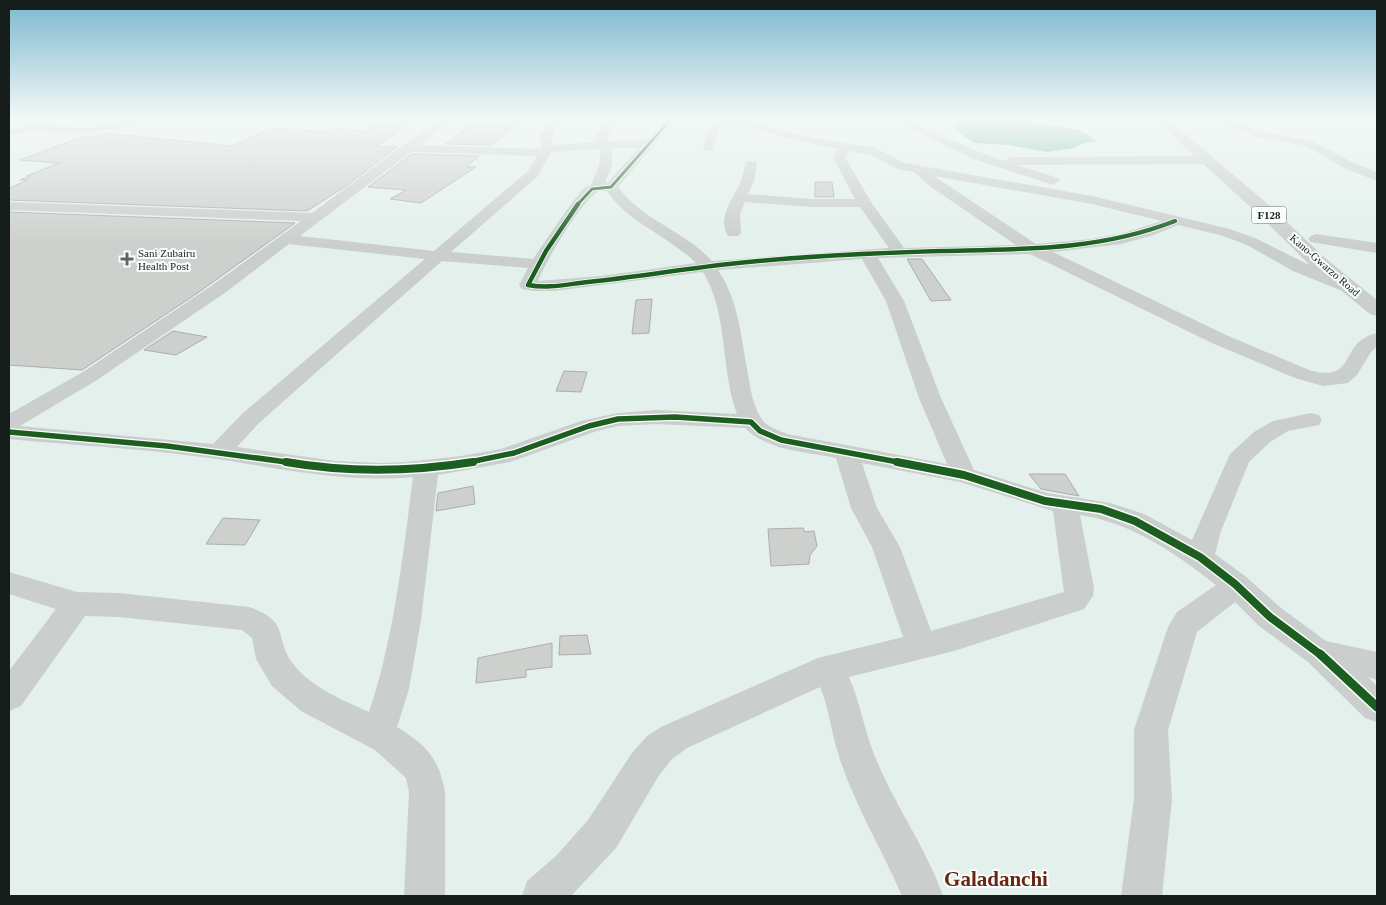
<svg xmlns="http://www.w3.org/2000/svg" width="1386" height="905" font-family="Georgia,serif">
	<rect width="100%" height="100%" fill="#e3f0ec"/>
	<path fill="#79bdac" d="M952 119H1023L1035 125 1043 124 1079 130 1098 141 1081 144 1075 148 1047 152 1010 145 974 143 957 131Z"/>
	<path fill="#ced0cd" stroke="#adaeab" d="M382 119H413L393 136 376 146 397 147 346 186 307 211 9 200V188L28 180H20L30 176H27L59 163 20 160 84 136 95 137 104 133 231 146 272 128 330 132 335 129 367 131Z
		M479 119H523L492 145 445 144Z
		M412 154 479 156 466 167H476L421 203 390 199 406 190 368 187Z
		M815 182H832L834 197H815Z
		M9 212 295 223 199 292 82 370 9 365Z
		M907 259H922L951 300 931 301Z
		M652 299 649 333 632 334 636 300Z
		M173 331 207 337 176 355 144 350Z
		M564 371 587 372 581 392 556 391Z
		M1029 474H1065L1079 496 1041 489Z
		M473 486 475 504 436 511 438 493Z
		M223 518 260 520 245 545 206 544Z
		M803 528 805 532 814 531 817 546 810 555 809 564 771 566 768 529Z
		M587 635 591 654 559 655 560 636Z
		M552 643V667L526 670V677L476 683 478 658Z"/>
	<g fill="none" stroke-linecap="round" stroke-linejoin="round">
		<path fill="#cacecd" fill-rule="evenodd" d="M129 119H152L147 122 94 133 28 132 9 136V130L28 126 94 127Z
			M439 119H452L420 145 541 149 540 137 549 119H560L552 137 553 145 595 142 597 134 606 119H617L607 141 646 140 665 119H676L618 187C642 220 685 231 712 261L889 248 860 207H813L745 202 740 214 741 233 738 236H728C716 218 735 196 741 181 744 174 743 167 747 161H755L757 164 754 182 748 194 813 199H855L833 157 838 149 804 142 725 122 719 129 713 151H705L703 148 708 128 716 119H740L804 136 875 148 905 163 1092 196 1230 229 1257 239 1305 263 1359 285 1362 289 1359 293 1353 294 1347 293 1293 271 1247 245 1220 235 1178 225 1154 235 1121 244 1053 252 1226 335 1309 370C1359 384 1337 342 1377 333V346L1371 352 1357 375 1348 383 1323 386 1295 378 1212 343 1030 254 878 258 904 301 941 398 974 470 1047 493 1110 503 1144 514 1192 540 1230 454 1254 432 1273 421 1311 413 1319 415 1322 420 1319 425 1288 431 1270 442 1249 462 1221 531 1215 554 1245 576 1281 608 1326 641 1377 652V680L1368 677 1377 686V722L1365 718 1308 662 1259 626 1235 602 1197 632 1168 730 1172 799 1162 896H1121L1134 799V730L1168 627 1177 612 1216 585C1177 554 1130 522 1080 515L1094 588 1093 596 1084 609 954 651 849 677C860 702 864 729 874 754 893 803 926 847 943 896H902C882 849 853 803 838 753 831 731 829 708 820 687L687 748 671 760 658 777 616 848 571 896H522L527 881 556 856 588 820 632 753 647 736 663 726 818 658 903 637 872 547 851 508 836 458C807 452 767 451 745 428L656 424 618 426 597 431 510 462 438 475 421 620 409 689 397 727C426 745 439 758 445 792V896H404L409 792 406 778 375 750 301 711 272 686 256 659 252 638 242 630 119 617 85 616 21 706 9 711V671L56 609 9 594V572L77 592 119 593 249 607C292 621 273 640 294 665 312 688 343 700 369 712 394 638 403 555 413 477 339 484 267 465 194 456 133 448 70 445 9 439V414L83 372 214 284 301 221 9 210V202L312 213ZM612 148H639L607 183H605L612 166ZM601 149 599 166 591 185 584 188 570 205 533 259 451 252 538 176 551 152ZM849 151 871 155 897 169 914 172 931 187 1016 245 904 248 871 202 845 157ZM411 152 537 156 528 171 434 251 300 236ZM934 176 1092 204 1162 221 1120 234 1091 239 1036 244ZM599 191H607C628 223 669 236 696 263L601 276 538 281C546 261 580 202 599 191ZM289 244 425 259 243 413 213 444 20 426 97 380 226 292ZM862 259 886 301 919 398 947 464 787 434C778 430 766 427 761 418 753 405 750 388 748 374 741 338 739 301 718 270ZM442 261 528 268 519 285 522 289 534 291H554L703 272C729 315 720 368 737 414L656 410 618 413 581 421 501 449 461 456 407 462 382 463 335 461 237 447 259 423ZM862 463 960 482 1053 511 1064 592 931 631 900 547 877 508Z
			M892 119H907L979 152 1005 161 1011 157 1207 156 1213 160 1207 164 1017 165 1058 178 1060 181 1053 185 971 158Z
			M1210 119H1227L1264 132 1313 141 1352 162 1377 172V181L1344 168 1306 146 1258 137Z
			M1316 234 1377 243V253L1311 242 1308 239 1311 236Z"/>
		<path fill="#cacecd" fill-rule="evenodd" d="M1154 119H1168L1271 207 1325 258 1377 300V316L1370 314 1311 266 1259 215Z"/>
		<g stroke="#f9fefc" stroke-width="5">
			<path id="cycleway-far4" d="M577 205 592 189 611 187 671 119"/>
		</g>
		<g stroke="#f9fefc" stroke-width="6">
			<path id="cycleway-far3" d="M578 204 546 251 528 285C548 289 568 284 588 282 638 277 688 268 738 263 805 256 873 253 941 251 1022 249 1098 251 1175 221"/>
		</g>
		<g stroke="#f9fefc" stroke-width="8">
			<path id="cycleway-far2" d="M9 432 167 446 294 463
				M465 463 514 453 589 426 618 419 675 417 751 422 760 431 781 440 903 463"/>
		</g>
		<g stroke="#f9fefc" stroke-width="11">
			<path id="cycleway-far1" d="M286 462C349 473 410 472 473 462
				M897 462 964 475 1045 501 1101 509 1135 521 1200 557 1235 584 1270 617 1321 655"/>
		</g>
		<g stroke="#f9fefc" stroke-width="12">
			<path id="cycleway" d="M1320 654 1377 707"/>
		</g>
		<use href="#cycleway-far4" stroke="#1b5e20" stroke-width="3"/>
		<use href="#cycleway-far3" stroke="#1b5e20" stroke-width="4.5"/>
		<use href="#cycleway-far2" stroke="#1b5e20" stroke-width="5.5"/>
		<use href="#cycleway-far1" stroke="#1b5e20" stroke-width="8"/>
		<use href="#cycleway" stroke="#1b5e20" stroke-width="9"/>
	</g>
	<linearGradient id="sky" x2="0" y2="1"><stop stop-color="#7bb8d0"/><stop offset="0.48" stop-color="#f2f8f6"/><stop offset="1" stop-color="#f2f8f6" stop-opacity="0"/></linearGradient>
	<rect width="1386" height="246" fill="url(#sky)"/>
	<path fill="#5d6864" stroke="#f9fefc" stroke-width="2" d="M124.5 251.5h5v5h5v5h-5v5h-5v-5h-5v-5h5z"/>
	<g text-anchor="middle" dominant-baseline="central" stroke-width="4" stroke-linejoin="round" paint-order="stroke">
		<rect fill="#f9fefc" stroke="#59615e" stroke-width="1" x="1251.5" y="206.5" width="35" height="17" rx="4"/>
		<g font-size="11" font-weight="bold" fill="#151e1b">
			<text x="1269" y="215">F128</text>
		</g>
		<g font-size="11" fill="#151e1b" stroke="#f9fefc" text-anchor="start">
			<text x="138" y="253">Sani Zubairu<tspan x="138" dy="13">Health Post</tspan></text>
		</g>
		<g font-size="11" fill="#151e1b" stroke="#f9fefc">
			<text transform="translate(1325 265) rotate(41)">Kano-Gwarzo Road</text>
		</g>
		<g font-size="21" font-weight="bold" fill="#682711" stroke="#f9fefc">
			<text x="996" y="879">Galadanchi</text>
		</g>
	</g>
	<rect width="1386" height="905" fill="none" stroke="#151e1b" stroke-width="20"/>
</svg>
